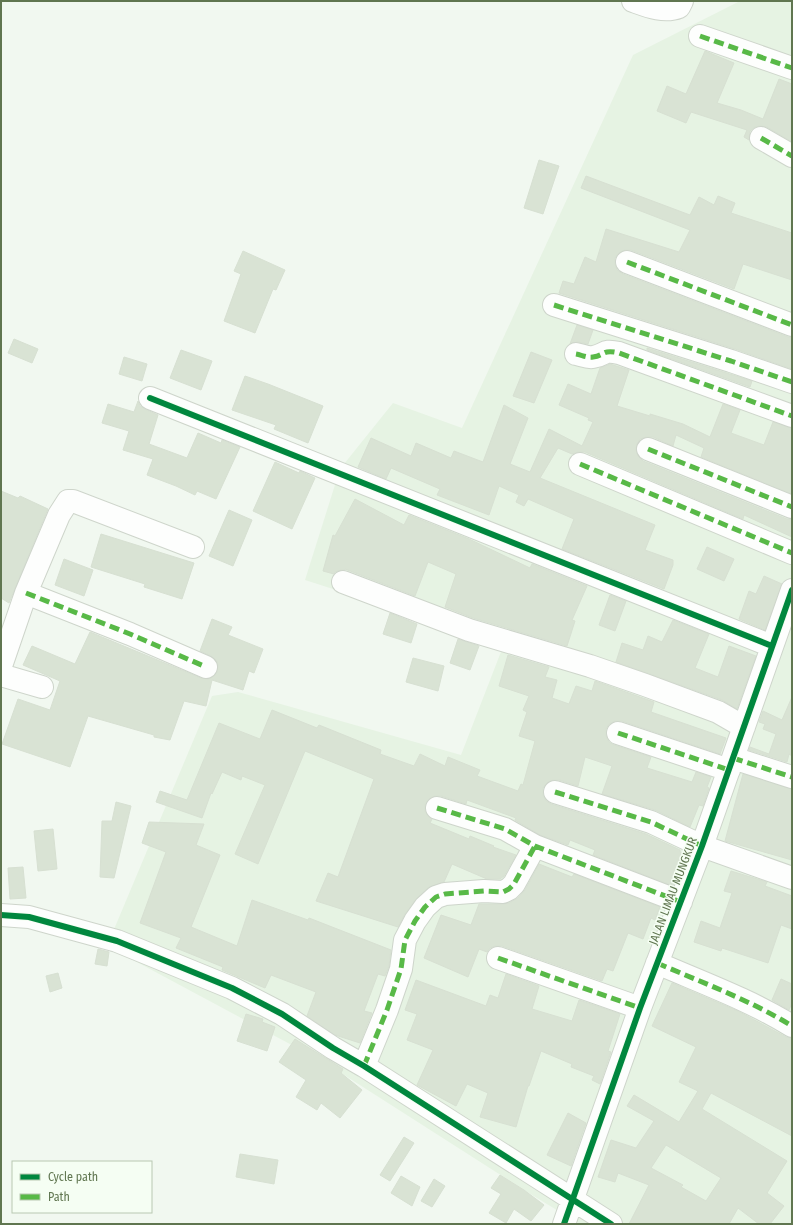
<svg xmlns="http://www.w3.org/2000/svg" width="793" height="1225" font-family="'Fira Sans Condensed',sans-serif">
	<rect width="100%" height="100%" fill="#f1f8f0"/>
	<path fill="#e6f3e3" d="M740 1H792V1224H580L532 1195 327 1064 107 946 212 696 238 692 461 755 504 644 305 580 340 469 393 403 462 428 633 55Z"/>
	<path fill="#d9e3d4" stroke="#d7e0d2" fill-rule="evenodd" d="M705 51 734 63 717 103 741 110 763 119 779 79 792 84V142L767 127 761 126 755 127 750 131 749 140 744 137 747 130 691 112 686 123 657 111 667 86 686 94Z
		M539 160 559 166 543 214 524 208Z
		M586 176 690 215 699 197 714 205 718 196 735 203 731 213 792 233V280L743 264 734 289 631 250H625L619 253 615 258V264L617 270 623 274 788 337H792V369L735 349 559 293 563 281 574 284 585 257 596 262 606 229 679 252 690 230 581 188Z
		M243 251 285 270 276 290 273 289 255 333 224 321 241 274 234 271Z
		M577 325 593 330 588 344 578 342 570 344Z
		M14 339 38 349 32 363 8 353Z
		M647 348 752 381 750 387 647 350Z
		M181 350 212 361 201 390 170 378Z
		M531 352 552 360 534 403 513 396Z
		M124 357 147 364 142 381 119 374Z
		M610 364 629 370 617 406 650 416V414L683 424 710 437 723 404 740 410 731 433 764 445 773 422 792 428V494L701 457 704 448 676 435 673 446 653 437H646L640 439 637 444 636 450 638 456 643 461 787 519H792V537L744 515 743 519 585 452H578L572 454 558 448 540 478 655 525 645 550 673 560V565L664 589 562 549 574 519 528 499 524 506 516 502 519 495 499 486 489 515 437 495 440 489 391 468 386 479 358 467 371 438 411 456 416 443 451 458 454 451 483 462 504 405 528 418 510 464 530 472 549 429 582 446 593 422 588 420 589 418 559 405 568 384 591 394 600 368Z
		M245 376 268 384 323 406 308 443 274 429 276 425 232 410Z
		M138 401 140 406 145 409 158 415 149 444 187 458 198 433 221 443 222 440 240 447 216 499 197 491 195 495 176 486 147 475 153 459 123 450 129 431 102 423 108 404 134 412Z
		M275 462 299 473 300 471 315 478 292 529 253 511Z
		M1 491 18 498 20 496 48 509 9 603 1 598Z
		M355 499 404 525 409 515 469 539 530 568 532 564 587 586 572 620 575 621 567 646 473 618 445 607 456 574 428 562 415 596 345 569V570H341L335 572 334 574 323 571 333 535 335 536Z
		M229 510 252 520 233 566 209 556Z
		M101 534 194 563 182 599 144 587 145 584 91 567Z
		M707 547 734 559 724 581 697 569Z
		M64 559 93 570 84 596 55 585Z
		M764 576 782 584 765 630 739 619 749 591 756 594Z
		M610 595 626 601 615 631 599 625Z
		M390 613 417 624 411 643 383 634Z
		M212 619 232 627 228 635 263 649 254 673 249 671 243 690 212 680 206 706 184 701 170 740 154 737V735L88 716 70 767 2 744 18 699 50 710 60 681 23 665 32 646 75 664 90 632 201 678 208 679 213 677 217 672 218 665 216 660 211 656 200 651Z
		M673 620 709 634 695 668 718 677 729 646 756 656 737 709 722 700 616 662 622 643 643 650 648 636 662 642Z
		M458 639 479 646 470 670 450 663Z
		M508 655 549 667 545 677 557 680 552 698 569 704 576 686 592 691 595 681 654 702 651 712 726 738 720 754 622 721H615L609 724 606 729V736L609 742 614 745 651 757 647 768 692 782 696 772 711 777 707 787 709 788 703 806 699 805 690 827 655 810 602 794 612 766 585 757 578 786 559 780H553L547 783 543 788V795L546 801 551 804 646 834 680 850V852L686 854 673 886 593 855 595 850 570 840 568 845 540 835 515 820 516 818 467 800 466 804 441 796H435L429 799 425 805V811L428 816 432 819 430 823 469 839 470 836 494 846 493 847 516 855 504 876 500 879H487L452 864 444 882 428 888 417 898 405 914 398 927 316 901 328 873 338 877 374 779 305 751 258 864 235 854 265 785 242 776 241 780 222 772 212 794 211 793 202 818 156 802 160 791 187 800 219 723 260 739 272 710 317 728 319 725 381 750 380 754 414 766 420 754 445 766 448 757 480 770 477 776 518 791 521 784 523 785 535 741 519 736 527 712 523 710 529 696 499 686Z
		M413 658 444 666 438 691 406 682Z
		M792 697V756L789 754 787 762 749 750 750 747 769 754 776 734 763 729 765 724 759 722 763 711 782 720Z
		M743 774 792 789V860L725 841Z
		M116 802 131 806 114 878 100 877 102 821H112Z
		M149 822 204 824 196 845 220 855 191 927 237 946 252 900 308 920 309 918 391 950 389 966 385 976 378 974 364 1011 372 1013 360 1043 335 1035 307 1016 316 992 271 975 265 988 222 970 223 967 176 948 181 938 140 923 166 852 142 843Z
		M53 829 57 869 38 871 34 831Z
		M539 864 572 877 574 874 660 907 655 920 651 918 643 939 628 933 613 971 607 969 602 981 502 946H495L490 948 487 952 479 949 468 977 424 958 441 915 471 925 479 904H503L509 903 518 898 525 890Z
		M23 867 26 898 10 899 8 868Z
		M731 871 767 882 765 886 792 896V929L781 925 768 963 722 948 721 951 694 942 701 921 720 928 732 893 724 891Z
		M98 949 109 952 107 966 95 964Z
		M58 973 62 988 50 992 46 976Z
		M506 974 539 986 532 1009 572 1021 579 1000 620 1014 608 1051 611 1052 600 1084 592 1080 594 1076 571 1067 572 1064 541 1051 529 1086H528L516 1127 480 1117 488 1093 467 1084 456 1106 417 1085 433 1050 407 1040 417 1014 405 1010 416 980 486 1006 490 995 498 998Z
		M781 979 792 984V1003L789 1010 772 1000Z
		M672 983 738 1011 786 1037 792 1038V1136L711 1093 702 1109 787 1161 767 1193 784 1206 770 1224H759L738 1208 729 1224H629L649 1185 618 1173 615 1182 598 1177 611 1140 636 1148 654 1121 627 1106 634 1095 679 1122 698 1091 679 1082 696 1047 652 1026ZM666 1145 721 1178 706 1201 681 1187 683 1185 651 1168Z
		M246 1014 263 1019 262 1022 275 1027 267 1051 237 1041Z
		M295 1039 343 1069 341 1073 362 1090 340 1118 321 1103 317 1110 296 1097 306 1080 279 1062Z
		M568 1113 586 1123 571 1166 547 1155Z
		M404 1137 414 1143 390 1181 380 1175Z
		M240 1154 278 1160 274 1184 236 1177Z
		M500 1175 524 1190 544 1205 531 1221 514 1209 506 1223 489 1213 501 1194 491 1188Z
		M401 1176 420 1187 412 1206 391 1193Z
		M434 1179 445 1186 432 1207 421 1201Z"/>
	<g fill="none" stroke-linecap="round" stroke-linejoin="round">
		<g stroke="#ced5cb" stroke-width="24">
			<path id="minor" d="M633 1C647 6 664 13 679 7L682 1
				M700 36 792 68
				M761 138 792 156
				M627 262 792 325
				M554 305 731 361 792 382
				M576 354C582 355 587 358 593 357 606 355 602 349 619 353L792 416
				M150 398 772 646
				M648 449 792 507
				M580 464 792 553
				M343 582 469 630 590 666 645 685 718 712 744 727
				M26 593 130 634 206 667
				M1 666 26 593 59 515 68 501H73L193 547
				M1 675 42 687
				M618 733 729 770
				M733 758 792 777
				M555 792 651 822 702 846 792 878
				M437 808 505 829 535 846 681 902
				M1 915 29 917 117 941 232 988 282 1014 333 1048 364 1066 611 1224
				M498 958 640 1008
				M657 963C703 983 750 1000 792 1026
				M364 1066 387 1010 401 969 405 940 415 921 425 907 436 897 445 894 484 891 503 892 509 889 514 884 535 846
				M564 1224 640 1008 702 846 792 590"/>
		</g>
		<use href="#minor" stroke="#fdfefd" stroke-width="22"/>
		<path stroke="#58b947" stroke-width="5" stroke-dasharray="10 5" stroke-linecap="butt" d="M700 36 792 68
			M761 138 792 156
			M627 262 792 325
			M554 305 731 361 792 382
			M576 354C582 355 587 358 593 357 606 355 602 349 619 353L792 416
			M648 449 792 507
			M580 464 792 553
			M26 593 130 634 206 667
			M618 733 729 770
			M733 758 792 777
			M555 792 651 822 702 846
			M437 808 505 829 535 846 681 902
			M498 958 640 1008
			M657 963C703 983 750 1000 792 1026
			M364 1066 387 1010 401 969 405 940 415 921 425 907 436 897 445 894 484 891 503 892 509 889 514 884 535 846"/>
		<g stroke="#f5fef3" stroke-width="8">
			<path id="cycleway" d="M150 398 772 646
				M1 915 29 917 117 941 232 988 282 1014 333 1048 364 1066 611 1224
				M564 1224 640 1008 702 846 792 590"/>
		</g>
		<use href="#cycleway" stroke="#00873e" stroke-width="6"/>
	</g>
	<g text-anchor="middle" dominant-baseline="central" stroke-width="3" stroke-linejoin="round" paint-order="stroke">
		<g font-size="12" fill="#607650" stroke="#f5fef3">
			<text transform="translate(673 891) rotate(-69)">JALAN LIMAU MUNGKUR</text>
		</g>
	</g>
	<rect width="793" height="1225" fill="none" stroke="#607650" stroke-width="4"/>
	<rect x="12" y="1161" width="140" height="52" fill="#f5fef3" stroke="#b9c8b2"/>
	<rect x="20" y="1174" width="20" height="6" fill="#00873e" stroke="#b9c8b2"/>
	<text x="48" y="1181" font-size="12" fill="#607650">Cycle path</text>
	<rect x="20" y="1194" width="20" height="6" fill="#58b947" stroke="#b9c8b2"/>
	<text x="48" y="1201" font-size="12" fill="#607650">Path</text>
</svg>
